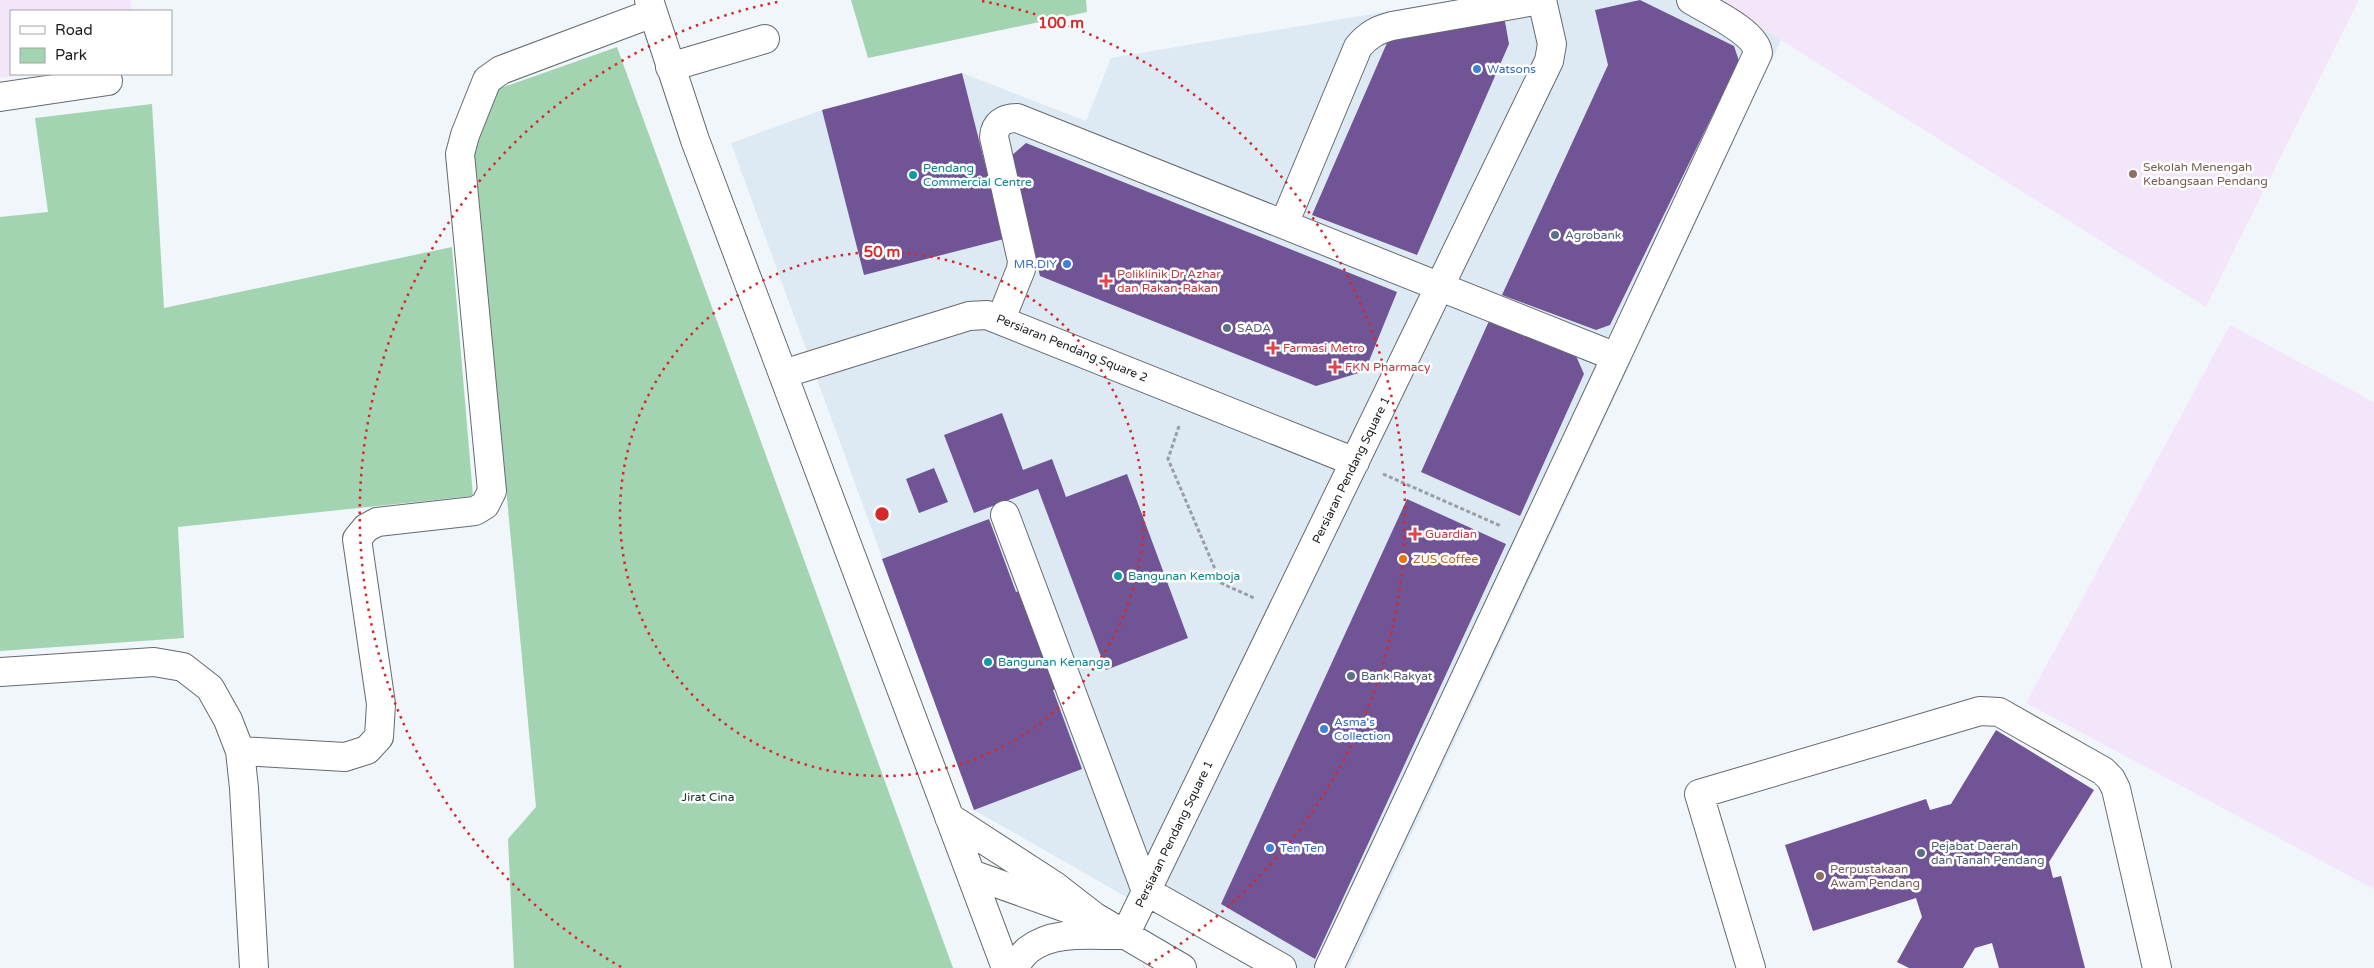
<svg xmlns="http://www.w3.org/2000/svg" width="2374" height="968" font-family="'Varela Round',sans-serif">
	<rect width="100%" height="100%" fill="#f1f6fb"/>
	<path fill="#dde9f3" d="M1455 0H1717L1781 40 1349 968H1251L974 810 731 143 822 110 962 73 1086 121 1111 58Z"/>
	<path fill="#f4e6fa" d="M0 0H130L132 11H11V74H27L0 78Z
		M1717 0H2359L2206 307Z
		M2230 325 2374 402V889L2026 703Z"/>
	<path fill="#a3d4b2" d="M851 0H1086L1087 12 868 58Z
		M617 47 953 968H514L508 839 536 807 474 147 495 90Z
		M152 104 164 308 452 247 473 496 178 527 184 638 0 651V217L48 212 35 118Z"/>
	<path fill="#705495" d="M1640 0 1734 46 1739 61 1610 325 1596 330 1502 295 1608 65 1595 10Z
		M1504 16 1509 44 1417 255 1312 215 1390 36Z
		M962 73 1004 239 864 275 822 110Z
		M1026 143 1397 292 1365 371 1316 386 1040 276 1011 156Z
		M1489 321 1576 356 1584 374 1520 516 1421 472Z
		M1002 413 1023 470 1052 459 1066 497 1127 474 1188 638 1106 670 1038 489 974 513 944 435Z
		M934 468 948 502 919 513 906 479Z
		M1407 499 1506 544 1315 959 1221 904Z
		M989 519 1016 592 1025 589 1061 687 1053 690 1082 769 974 810 882 559Z
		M1996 730 2094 790 2049 862 2053 878 2061 876 2085 968H1999L1992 943 1975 948 1963 968H1909L1897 962 1922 917 1916 898 1813 931 1785 845 1926 799 1930 810 1951 804Z"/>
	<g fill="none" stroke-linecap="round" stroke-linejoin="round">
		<g stroke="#666a6f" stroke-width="30">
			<path id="minor" d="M649 0 695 140 1006 968
				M670 67 765 39
				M0 97 108 81
				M1284 224 1358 47C1368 35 1377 30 1392 26L1540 0
				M1001 319 1021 269 1022 261 994 137C995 124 1003 118 1017 118L1616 357 1329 968
				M1616 357 1758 53C1756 32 1709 11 1691 0
				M783 374 969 316 987 315 1355 462
				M1005 515 1146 891 1282 968
				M0 672 154 662 183 667 210 688 228 720 240 751 244 788 254 968
				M240 751 345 757 367 750 379 737 381 704 357 539 366 528 377 522 475 511 485 505 492 491 460 154 465 135 487 80 501 70 653 13
				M949 817 1055 886 1095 917 1182 968
				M971 874 1072 910
				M1013 968C1018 962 1022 955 1028 950 1054 929 1094 936 1125 935L1549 61 1552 44 1542 0
				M1751 968 1699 794 1980 711 1999 712 2103 771 2111 779 2116 789 2157 968"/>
		</g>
		<path stroke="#9b9ea2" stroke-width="3" stroke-dasharray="4 2.5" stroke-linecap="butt" d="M1179 426 1168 459 1221 583 1254 598
			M1383 474 1501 526"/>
		<use href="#minor" stroke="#fff" stroke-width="28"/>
	</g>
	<g fill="none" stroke="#d62828" stroke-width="2.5" stroke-dasharray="2.5 5">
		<circle cx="882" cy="514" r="262"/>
		<path d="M621 967A523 523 0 0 1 782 1M982 1A523 523 0 0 1 1144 967"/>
	</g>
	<g fill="#3f7fe0" stroke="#fff" stroke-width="2">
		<circle cx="1477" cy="69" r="5"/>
		<circle cx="1067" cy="264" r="5"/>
		<circle cx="1324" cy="729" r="5"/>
		<circle cx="1270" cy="848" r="5"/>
	</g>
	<g fill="#8d6e63" stroke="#fff" stroke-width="2">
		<circle cx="2133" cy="174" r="5"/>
		<circle cx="1820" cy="876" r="5"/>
	</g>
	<g fill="#0f9aa8" stroke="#fff" stroke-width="2">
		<circle cx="913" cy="175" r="5"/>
		<circle cx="1118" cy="576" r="5"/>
		<circle cx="988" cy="662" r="5"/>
	</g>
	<g fill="#5c6f8a" stroke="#fff" stroke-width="2">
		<circle cx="1555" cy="235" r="5"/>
		<circle cx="1227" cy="328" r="5"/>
		<circle cx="1351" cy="676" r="5"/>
		<circle cx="1921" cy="853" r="5"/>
	</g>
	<g fill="#e0444e" stroke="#fff" stroke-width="2">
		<path d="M1103.5 273.5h5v5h5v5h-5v5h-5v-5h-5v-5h5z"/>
		<path d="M1270.5 340.5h5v5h5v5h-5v5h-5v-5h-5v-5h5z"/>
		<path d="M1332.5 359.5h5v5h5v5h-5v5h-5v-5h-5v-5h5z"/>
		<path d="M1412.5 526.5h5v5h5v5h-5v5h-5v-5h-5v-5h5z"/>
	</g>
	<circle fill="#e8710a" stroke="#fff" stroke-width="2" cx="1403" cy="559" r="5"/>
	<g text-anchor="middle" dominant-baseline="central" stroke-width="5" stroke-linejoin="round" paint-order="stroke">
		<g font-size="12" fill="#366cbe" stroke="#fff" text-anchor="start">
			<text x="1487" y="69">Watsons</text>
			<text x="1057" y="264" text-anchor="end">MR.DIY</text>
			<text x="1334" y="722">Asma's<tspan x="1334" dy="14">Collection</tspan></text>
			<text x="1280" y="848">Ten Ten</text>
		</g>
		<g font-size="12" fill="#785e54" stroke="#fff" text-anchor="start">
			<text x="2143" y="167">Sekolah Menengah<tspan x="2143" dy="14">Kebangsaan Pendang</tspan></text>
			<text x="1830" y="869">Perpustakaan<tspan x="1830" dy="14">Awam Pendang</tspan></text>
		</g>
		<g font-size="12" fill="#0d838f" stroke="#fff" text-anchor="start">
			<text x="923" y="168">Pendang<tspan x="923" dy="14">Commercial Centre</tspan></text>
			<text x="1128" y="576">Bangunan Kemboja</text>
			<text x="998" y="662">Bangunan Kenanga</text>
		</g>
		<g font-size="12" fill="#4e5e75" stroke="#fff" text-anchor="start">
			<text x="1565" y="235">Agrobank</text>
			<text x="1237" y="328">SADA</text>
			<text x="1361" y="676">Bank Rakyat</text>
			<text x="1931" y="846">Pejabat Daerah<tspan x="1931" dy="14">dan Tanah Pendang</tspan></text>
		</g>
		<g font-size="12" fill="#be3a42" stroke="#fff" text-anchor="start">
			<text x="1117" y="274">Poliklinik Dr Azhar<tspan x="1117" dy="14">dan Rakan-Rakan</tspan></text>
			<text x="1283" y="348">Farmasi Metro</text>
			<text x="1345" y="367">FKN Pharmacy</text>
			<text x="1425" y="534">Guardian</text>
		</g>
		<g font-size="12" fill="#1b1c1e" stroke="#fff">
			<text transform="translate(1072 348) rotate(22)">Persiaran Pendang Square 2</text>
			<text transform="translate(1351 470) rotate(-64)">Persiaran Pendang Square 1</text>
			<text transform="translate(1174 834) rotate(-64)">Persiaran Pendang Square 1</text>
		</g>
		<g font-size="12" fill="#c56008" stroke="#fff" text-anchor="start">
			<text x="1413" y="559">ZUS Coffee</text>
		</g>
		<g font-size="12" fill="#11311d" stroke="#fff">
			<text x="708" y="797">Jirat Cina</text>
		</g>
	</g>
	<circle cx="882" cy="514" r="8" fill="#d62828" stroke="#fff" stroke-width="2.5"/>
	<g font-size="15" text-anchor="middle" font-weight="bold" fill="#d62828" stroke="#fff" stroke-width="5" stroke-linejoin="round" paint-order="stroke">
		<text x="1061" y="28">100 m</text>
		<text x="882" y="257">50 m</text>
	</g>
	<rect x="10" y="10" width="162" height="65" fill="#ffffff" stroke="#a4a4a5"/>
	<rect x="20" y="26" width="25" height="8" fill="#ffffff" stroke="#a4a4a5"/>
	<text x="55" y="35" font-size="15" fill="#1b1c1e">Road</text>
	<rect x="20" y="48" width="25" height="15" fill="#a3d4b2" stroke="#a4a4a5"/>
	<text x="55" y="60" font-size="15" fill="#1b1c1e">Park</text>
</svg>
